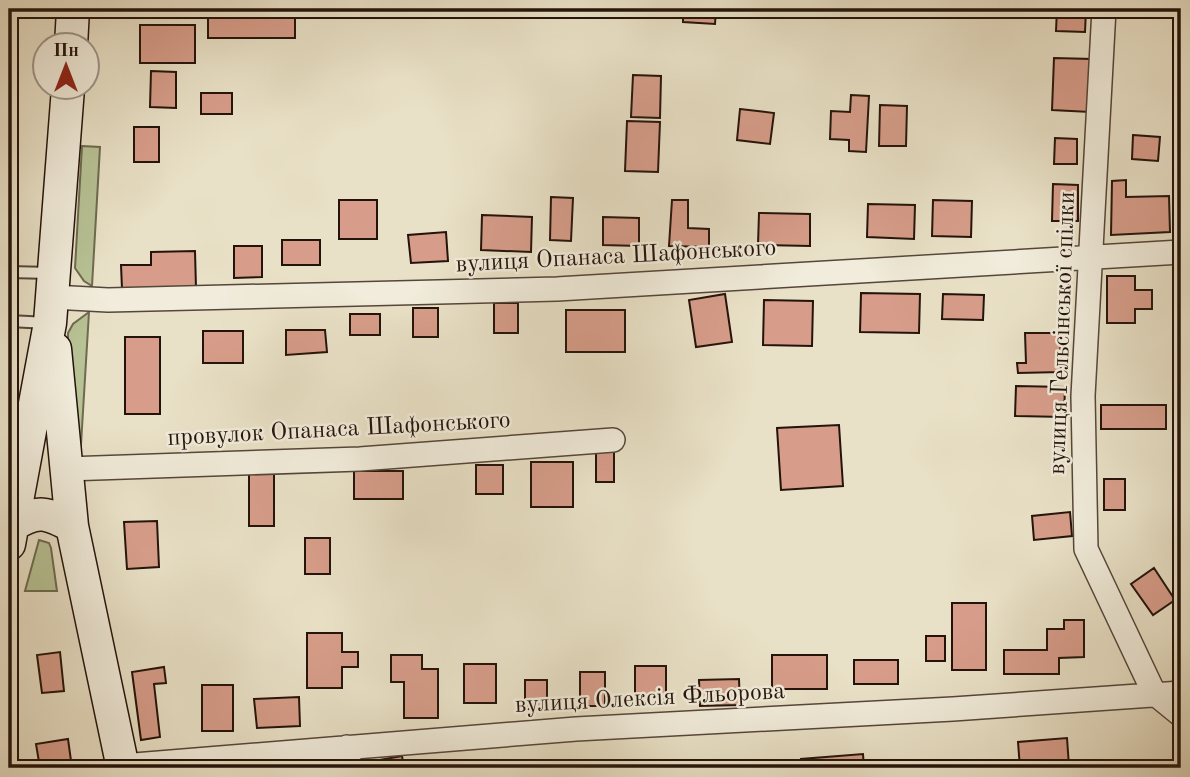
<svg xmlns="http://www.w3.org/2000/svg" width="1190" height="777" font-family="'Old Standard TT',serif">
	<rect width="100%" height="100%" fill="#e9e1c7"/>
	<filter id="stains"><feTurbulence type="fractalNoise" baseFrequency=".00286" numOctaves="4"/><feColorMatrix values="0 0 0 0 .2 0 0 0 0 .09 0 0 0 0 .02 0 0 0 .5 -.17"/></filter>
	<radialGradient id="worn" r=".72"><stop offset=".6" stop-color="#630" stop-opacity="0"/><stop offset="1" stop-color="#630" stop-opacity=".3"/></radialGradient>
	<path fill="#b7c295" stroke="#6e6a50" stroke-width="2" d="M82 146 100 147 92 286 84 281 75 268Z
		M89 312 80 461 68 398V333L73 324Z
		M39 540 49 543 51 548 57 591H25Z"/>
	<path fill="#d79d8a" stroke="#24130b" stroke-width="2" d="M208 9H295V38H208Z
		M683 9H716L715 24 683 22Z
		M1057 9H1086L1085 32 1056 31Z
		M140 25H195V63H140Z
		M1054 58 1092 59 1090 112 1052 110Z
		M151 71 176 72V108L150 107Z
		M633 75 661 76 660 118 631 117Z
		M201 93H232V114H201Z
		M851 95 869 96 866 152 849 151V140L830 139 831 111 850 112Z
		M880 105 907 106 906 146H879Z
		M740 109 774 113 770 144 737 140Z
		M627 121 660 122 658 172 625 171Z
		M134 127H159V162H134Z
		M1133 135 1160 137 1158 161 1132 159Z
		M1055 138 1077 139V164H1054Z
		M1126 180V197L1169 196 1170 232 1111 235 1112 181Z
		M1053 184 1078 185V221H1052Z
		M551 197 573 198 571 241 550 240Z
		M339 200H377V239H339Z
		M672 200H688V228L709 229V247L669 246Z
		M933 200 972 201 971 237 932 236Z
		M868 204 915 205 914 239 867 237Z
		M759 213 810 214V246L758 245Z
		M482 215 532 217 531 252 481 250Z
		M603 217 639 218V246L603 245Z
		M446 232 448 261 411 263 408 235Z
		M282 240H320V265H282Z
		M234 246H262V277L234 278Z
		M195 251 196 288 122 289 121 265H151V252Z
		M1107 276H1135V290H1152V309H1135V323H1107Z
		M861 293 920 294 919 333 860 332Z
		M725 294 732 342 696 347 689 300Z
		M943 294 984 295 983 320 942 319Z
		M764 300 813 301 812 346 763 345Z
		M494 303H518V333H494Z
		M413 308H438V337H413Z
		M566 310H625V352H566Z
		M350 314H380V335H350Z
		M286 330H325L327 352 286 355Z
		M203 331H243V363H203Z
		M1025 333H1060L1061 372 1018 373 1017 363H1026Z
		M125 337H160V414H125Z
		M1016 386 1065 387 1064 417 1015 416Z
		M1101 405H1166V429H1101Z
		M839 425 843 486 781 490 777 428Z
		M596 448H614V482H596Z
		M531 462H573V507H531Z
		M476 465H503V494H476Z
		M249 466H274V526H249Z
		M354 471H403V499H354Z
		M1104 479H1125V510H1104Z
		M1070 512 1072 536 1034 540 1032 516Z
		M157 521 159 567 127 569 124 522Z
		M305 538H330V574H305Z
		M1154 568 1175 600 1153 615 1131 584Z
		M952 603H986V670H952Z
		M1173 607H1181V659H1173Z
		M1064 620H1084V657L1059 658V674H1004V650H1047V629H1064Z
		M307 633H342V652H358V667H342V688H307Z
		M926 636H945V661H926Z
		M60 652 64 691 42 693 37 655Z
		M391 655H422V669H438V718H404V682H391Z
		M772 655H827V689H772Z
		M854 660H898V684H854Z
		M464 664H496V703H464Z
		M635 666H666V699H635Z
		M164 667 166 683 154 684 160 737 141 740 132 672Z
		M580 672H605V706H580Z
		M739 679 740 705 700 706 699 680Z
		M525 680H547V709H525Z
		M202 685H233V731H202Z
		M299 697 300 726 257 728 254 699Z
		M1067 738 1069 766 1020 768 1018 742Z
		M68 739 72 768H40L36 744Z
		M863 754 864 768H802L801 759Z
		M402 756 404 768H370L368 762Z"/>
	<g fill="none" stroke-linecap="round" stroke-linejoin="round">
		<g stroke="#55463a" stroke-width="14">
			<path id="lane" d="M9 272 51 273
				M9 321 48 323"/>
		</g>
		<g stroke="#55463a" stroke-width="26">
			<path id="street" d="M1104 9 1083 396 1086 549 1154 693 1181 715
				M52 297 108 300 557 289 1181 252
				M67 469 360 459 613 440
				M347 747 350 768
				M122 766 576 729 953 709 1181 693"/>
		</g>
		<g stroke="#24130b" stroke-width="35">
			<path id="secondary" d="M71 46 73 9
				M55 349 72 526 123 768
				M13 525C38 509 47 513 72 526
				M9 544 50 323 68 88"/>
		</g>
		<use href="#lane" stroke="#f1ecdb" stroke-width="10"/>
		<use href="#street" stroke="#f1ecdb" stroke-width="23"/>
		<use href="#secondary" stroke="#f1ecdb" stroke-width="32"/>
	</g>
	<g text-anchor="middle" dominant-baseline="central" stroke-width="5" stroke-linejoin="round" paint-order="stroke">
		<g font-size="24" fill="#24130b" stroke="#f1ecdb">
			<text transform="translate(616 257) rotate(-3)">вулиця Опанаса Шафонського</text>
			<text transform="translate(1063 333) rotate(-88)">вулиця Гельсінської спілки</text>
			<text transform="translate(339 430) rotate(-3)">провулок Опанаса Шафонського</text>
			<text transform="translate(650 699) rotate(-3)">вулиця Олексія Фльорова</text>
		</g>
	</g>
	<rect width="1190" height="777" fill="none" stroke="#e9e1c7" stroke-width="35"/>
	<rect x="10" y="10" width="1169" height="756" fill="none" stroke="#24130b" stroke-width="3.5"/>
	<rect x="18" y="18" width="1155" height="742" fill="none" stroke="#24130b" stroke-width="2"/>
	<g transform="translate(66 66)"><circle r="33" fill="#f1ecdb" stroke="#9f9588" stroke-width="2"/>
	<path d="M0-5L12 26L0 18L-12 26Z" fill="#8f2418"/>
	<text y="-10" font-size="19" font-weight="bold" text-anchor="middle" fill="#24130b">Пн</text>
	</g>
	<rect width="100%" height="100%" filter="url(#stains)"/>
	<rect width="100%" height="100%" fill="url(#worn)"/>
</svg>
